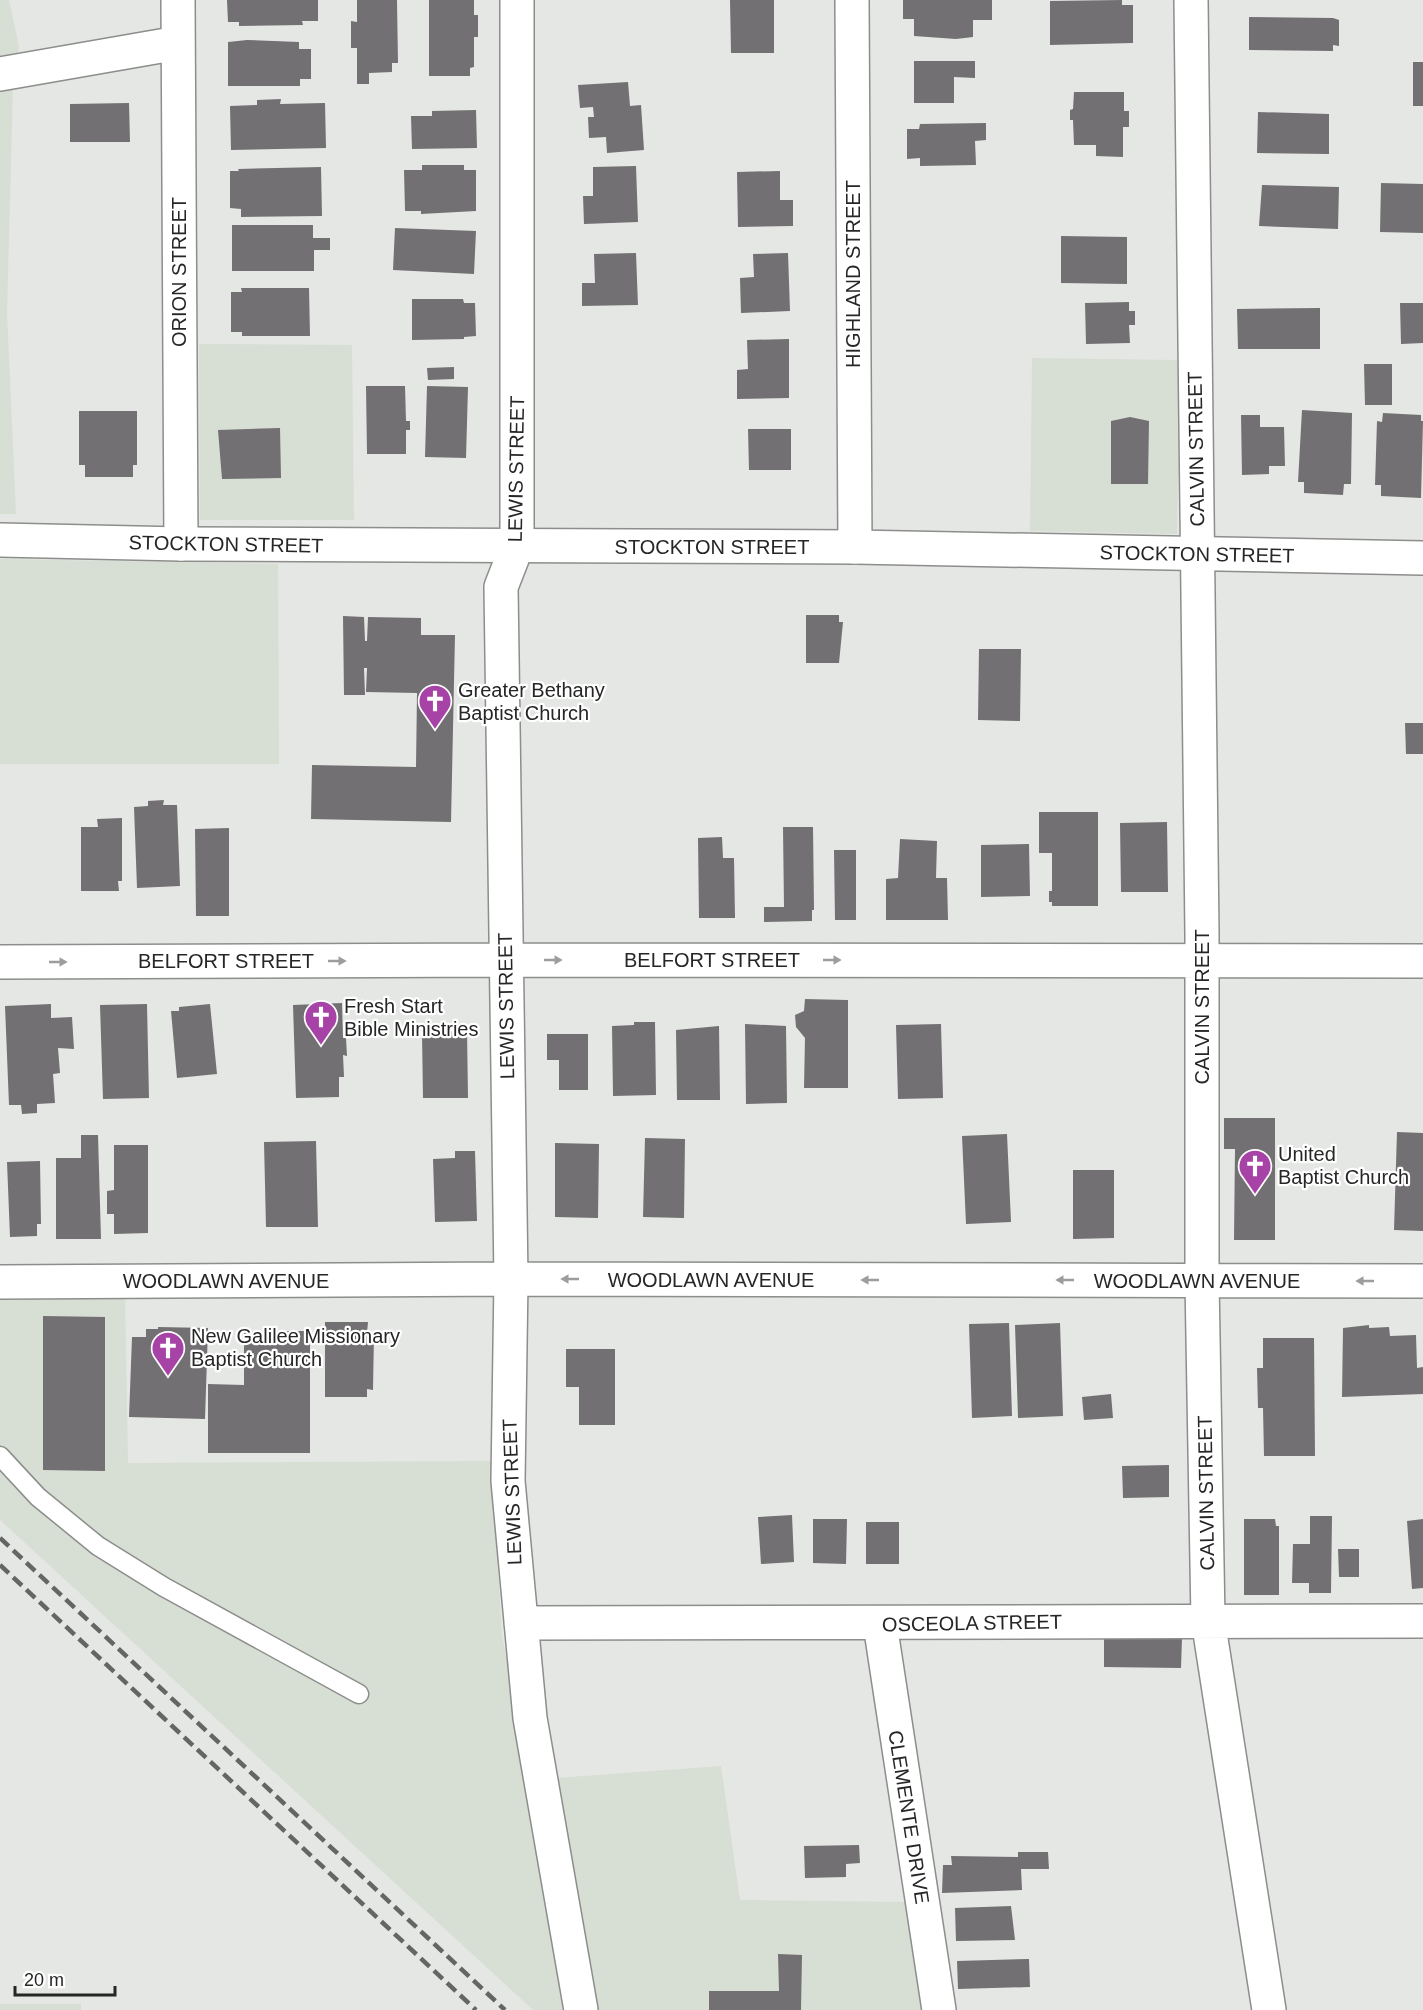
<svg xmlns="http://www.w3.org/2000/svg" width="1423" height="2010" font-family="Helvetica,sans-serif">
	<rect width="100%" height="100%" fill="#e5e7e4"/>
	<path fill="#d7ded4" d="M0 0H9L19 46 13 85 7 313 16 514H0Z
		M199 344 352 345 354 520H200Z
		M1032 358 1180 360 1177 534 1030 531Z
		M0 559 278 564 279 764H0Z
		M0 1294H125L128 1463 491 1461 502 1635 528 1780 721 1766 740 1900 906 1902 930 2010H533L0 1520Z
		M0 2004H81V2010H0Z"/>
	<path fill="#727072" d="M227 0H318V21H302L303 25 239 26V22H228Z
		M357 0H397L398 63H392V72L369 73V84H357V48H351V21L357 22Z
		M429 0H474V15H478V37H474V67L470 68V76H429Z
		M730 0H774V53H731Z
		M903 0H992V20H973V37L956 39 914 36V19H903Z
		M1122 0V5H1133V43L1050 45V1Z
		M1249 17 1333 18 1339 20V46L1333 45V51L1249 50Z
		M247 40 299 42V49H311V79H300V86H228V42Z
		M914 61H975V78L954 77V103H914Z
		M1413 62H1423V106H1413Z
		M628 82 630 106 641 105 644 150 607 153 606 137 589 138 588 117H594L593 107 580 108 578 85Z
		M1074 92H1124V111H1129V127H1123V157L1096 156V145H1074L1073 120H1070V110L1073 109Z
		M281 99 280 104 325 103 326 148 231 150 230 106 257 105V100Z
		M129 103 130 142H70V104Z
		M476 110 477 148 412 149 411 116H432V111Z
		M1258 112 1329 114V154L1257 153Z
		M986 123V140L975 141 976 165 920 166V158L907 159V129H919L920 124Z
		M422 165H464V170H476V211L421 214V211H405L404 170H422Z
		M636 166 638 222 584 224 583 196H593V167Z
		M321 167 322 216 241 217V209L230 208V171H239L238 169Z
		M780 171V200H793V226L738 227 737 172Z
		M1381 183 1423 184V233L1380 232Z
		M1262 185 1339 187 1338 229 1259 226Z
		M232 225H313V238H330V250H314V271H232Z
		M395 228 476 231 474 274 393 270Z
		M1061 236 1127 237V284L1061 283Z
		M636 253 638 305 582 306V283H595L594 254Z
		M788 253 790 311 741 313 740 278 754 277 753 254Z
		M241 288H309L310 336H242V332H231V292H242Z
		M412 299H463L464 303H475L476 336 464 337V339L412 340Z
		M1129 302V311H1135V325H1129L1130 343 1086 344 1085 303Z
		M1400 303H1423V343L1401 344Z
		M1320 308V349H1238L1237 309Z
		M789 339V398L737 399V370L748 369 747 340Z
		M1364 364H1392V405H1365Z
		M454 367V379L428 380 427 368Z
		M366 386H405L406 421H410V430H406V454H367Z
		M427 386 468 387 466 458 425 457Z
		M1302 410 1352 413 1351 484H1344L1343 495 1304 493V482H1298Z
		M79 411H137V465H133V477H85V465H79Z
		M1383 413 1421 415V421H1423L1421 498 1381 496V485H1375L1377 421 1382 422Z
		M1241 415H1260V427H1284L1285 466H1269V474L1242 475Z
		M1130 417 1149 421 1148 484H1111V421Z
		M280 428 281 478 222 479 218 430Z
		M748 429H791V470H749Z
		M806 615H839V622H843L839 663H806Z
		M343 616 364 617 365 641H367L368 617 421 618V635H455L451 822 311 819 312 765 416 767 417 693 366 692 367 668H364L365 695H344Z
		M979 649H1021L1020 721 978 720Z
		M1405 723H1423V754H1406Z
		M164 800 163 805H177L180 886 137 888 134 807 148 806V801Z
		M1039 812H1098V906H1052V902H1049V891H1052V853H1039Z
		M122 818V881H118L119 891H81V827H98L97 819Z
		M1167 822 1168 892H1121L1120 823Z
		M783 827H813L814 910H812V921L764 922V907H784Z
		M229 828V916H196L195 829Z
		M722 837 723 858H734L735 918H699L698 838Z
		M900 839 937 841 936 878H947L948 920H886V879L898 878Z
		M1029 844 1030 896 981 897V845Z
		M834 850H856V920H835Z
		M805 999 848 1000V1088H804L805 1038 796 1027 795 1015 804 1011Z
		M342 1003 343 1038H346L347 1056 343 1055 344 1077H339V1097L296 1098 293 1005Z
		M51 1004V1018L72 1017 74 1049 58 1048 60 1073 53 1074 55 1103 37 1104V1113L22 1114 21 1105H9L5 1006Z
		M147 1004 149 1098 103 1099 100 1005Z
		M210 1004 217 1074 177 1078 171 1011H179V1007Z
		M634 1022H655L656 1095 613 1096 612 1026 634 1025Z
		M745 1024 786 1026 787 1103 746 1104Z
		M941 1024 943 1098 898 1099 896 1025Z
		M719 1026 720 1100H677L676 1030Z
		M467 1030 468 1098H423L422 1034Z
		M547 1034H588V1090H559V1060H547Z
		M1224 1118H1275V1240H1234L1235 1149H1224Z
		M1397 1132 1423 1133V1231L1394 1230Z
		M1007 1134 1011 1222 966 1224 962 1136Z
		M81 1135H98L101 1239H56V1158H81Z
		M645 1138 685 1139 684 1218 643 1217Z
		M316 1141 318 1227H266L264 1142Z
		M555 1143 599 1144 598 1218 555 1217Z
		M114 1145H148V1233L114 1234V1214H107V1191L114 1190Z
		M455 1151H475L477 1221 435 1222 433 1159 455 1158Z
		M40 1161 41 1224H37V1236L10 1237 7 1162Z
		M1073 1170H1114V1238L1073 1239Z
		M43 1316 105 1317V1471L43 1470Z
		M325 1322H368L367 1333H374L373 1390 367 1389V1397H325Z
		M1009 1323 1012 1416 972 1418 969 1324Z
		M1060 1323 1063 1416 1018 1418 1015 1325Z
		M1369 1325V1328L1389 1327 1390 1336 1416 1335 1417 1368 1423 1367V1394L1342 1397 1343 1328Z
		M158 1327 208 1328 205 1419 129 1417 132 1337H146V1329H158Z
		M244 1331H310V1453H208V1384L244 1385Z
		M1263 1338H1314L1315 1456H1264L1263 1408H1258L1257 1368H1263Z
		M566 1349H615V1425H579V1387H566Z
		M1111 1394 1113 1418 1084 1420 1082 1397Z
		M1169 1465V1497L1123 1498 1122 1466Z
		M792 1515 794 1562 761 1564 758 1517Z
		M1310 1516H1332L1331 1593H1309V1583H1292L1293 1544H1310Z
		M813 1519H847L846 1564 813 1563Z
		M1244 1519H1275L1276 1526H1279V1595H1244Z
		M1423 1519V1588L1412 1589 1407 1521Z
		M866 1522H899V1564H866Z
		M1338 1549H1359V1577H1339Z
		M1104 1637 1182 1638 1181 1668 1104 1667Z
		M859 1845 860 1863 846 1864V1877L805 1878 804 1846Z
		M1018 1852H1048L1049 1869H1021L1022 1890 942 1893 943 1865H952L951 1856 1018 1857Z
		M1011 1906 1015 1940 956 1941 955 1908Z
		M778 1954 802 1955 801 2010H709V1991H779Z
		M1029 1959 1030 1987 958 1989 957 1961Z"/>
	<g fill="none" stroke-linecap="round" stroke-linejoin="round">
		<g stroke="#8c8e8b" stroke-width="21">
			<path id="lane" d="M0 1456 38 1497 98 1546 164 1587 359 1694"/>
		</g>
		<g stroke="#8c8e8b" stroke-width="36">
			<path id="street" d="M178 0 181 544
				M517 0V546L501 587 511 1279 508 1481 530 1718 581 2010
				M852 0 855 547
				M1191 0 1202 934V1281L1208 1620 1269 2010
				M0 74 178 43
				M0 962 506 960 1423 961
				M0 1282 511 1279 1423 1281
				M521 1623 1423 1621
				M880 1624 939 2010"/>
		</g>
		<g stroke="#8c8e8b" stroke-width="36">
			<path id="secondary" d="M0 540 181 544 855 547 1423 558"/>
		</g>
		<use href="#lane" stroke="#fff" stroke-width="18"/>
		<use href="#street" stroke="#fff" stroke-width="33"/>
		<use href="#secondary" stroke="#fff" stroke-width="33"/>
		<path stroke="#646664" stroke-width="4.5" stroke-dasharray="12 6" stroke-linecap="butt" d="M0 1538 505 2010
			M0 1565 476 2010"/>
	</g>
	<defs><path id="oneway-solid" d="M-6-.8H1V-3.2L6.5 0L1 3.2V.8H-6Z" transform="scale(1.5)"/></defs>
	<g fill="#9d9d9d">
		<use href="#oneway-solid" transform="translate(553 960)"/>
		<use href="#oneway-solid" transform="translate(832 960)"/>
		<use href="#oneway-solid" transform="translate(337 961)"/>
		<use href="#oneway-solid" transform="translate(58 962)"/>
		<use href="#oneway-solid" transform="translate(570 1279) rotate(-180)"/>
		<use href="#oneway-solid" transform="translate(870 1280) rotate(-180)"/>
		<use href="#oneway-solid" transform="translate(1065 1280) rotate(-180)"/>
		<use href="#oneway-solid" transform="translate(1365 1281) rotate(-180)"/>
	</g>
	<defs>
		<g id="church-pin" transform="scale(1.725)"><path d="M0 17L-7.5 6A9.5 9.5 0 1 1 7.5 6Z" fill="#a742a7" stroke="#fff"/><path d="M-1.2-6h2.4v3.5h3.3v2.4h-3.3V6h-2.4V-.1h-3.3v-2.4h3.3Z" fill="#fff"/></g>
	</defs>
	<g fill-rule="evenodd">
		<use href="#church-pin" x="435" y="701"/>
		<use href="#church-pin" x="321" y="1017"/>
		<use href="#church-pin" x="1255" y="1166"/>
		<use href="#church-pin" x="168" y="1348"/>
	</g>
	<g text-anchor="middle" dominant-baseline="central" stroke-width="4.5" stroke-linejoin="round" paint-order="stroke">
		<g font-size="20" fill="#252625" stroke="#fff">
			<text transform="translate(179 272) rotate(-90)">ORION STREET</text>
			<text transform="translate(853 274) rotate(-90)">HIGHLAND STREET</text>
			<text transform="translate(1196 449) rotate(-91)">CALVIN STREET</text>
			<text transform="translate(516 469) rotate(-89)">LEWIS STREET</text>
			<text transform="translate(226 544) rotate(1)">STOCKTON STREET</text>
			<text x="712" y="547">STOCKTON STREET</text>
			<text transform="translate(1197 554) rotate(1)">STOCKTON STREET</text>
			<text x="712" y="960">BELFORT STREET</text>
			<text x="226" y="961">BELFORT STREET</text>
			<text transform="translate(506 1006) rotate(-91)">LEWIS STREET</text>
			<text transform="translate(1202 1007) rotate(-90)">CALVIN STREET</text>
			<text x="711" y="1280">WOODLAWN AVENUE</text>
			<text x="226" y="1281">WOODLAWN AVENUE</text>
			<text x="1197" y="1281">WOODLAWN AVENUE</text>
			<text transform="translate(512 1492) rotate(-92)">LEWIS STREET</text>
			<text transform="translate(1206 1493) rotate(-91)">CALVIN STREET</text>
			<text transform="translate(972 1623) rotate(-1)">OSCEOLA STREET</text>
			<text transform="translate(909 1817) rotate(81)">CLEMENTE DRIVE</text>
		</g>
		<g font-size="20" fill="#252625" stroke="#fff" text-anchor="start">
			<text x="458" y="690">Greater Bethany<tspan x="458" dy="23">Baptist Church</tspan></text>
			<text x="344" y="1006">Fresh Start<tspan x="344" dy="23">Bible Ministries</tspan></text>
			<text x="1278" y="1154">United<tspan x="1278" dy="23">Baptist Church</tspan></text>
			<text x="191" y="1336">New Galilee Missionary<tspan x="191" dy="23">Baptist Church</tspan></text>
		</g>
	</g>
	<path d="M15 1986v9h100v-9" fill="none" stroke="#252625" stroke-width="3"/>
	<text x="24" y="1986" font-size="18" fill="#252625" stroke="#ffffff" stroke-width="4.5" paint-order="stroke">20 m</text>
</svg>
